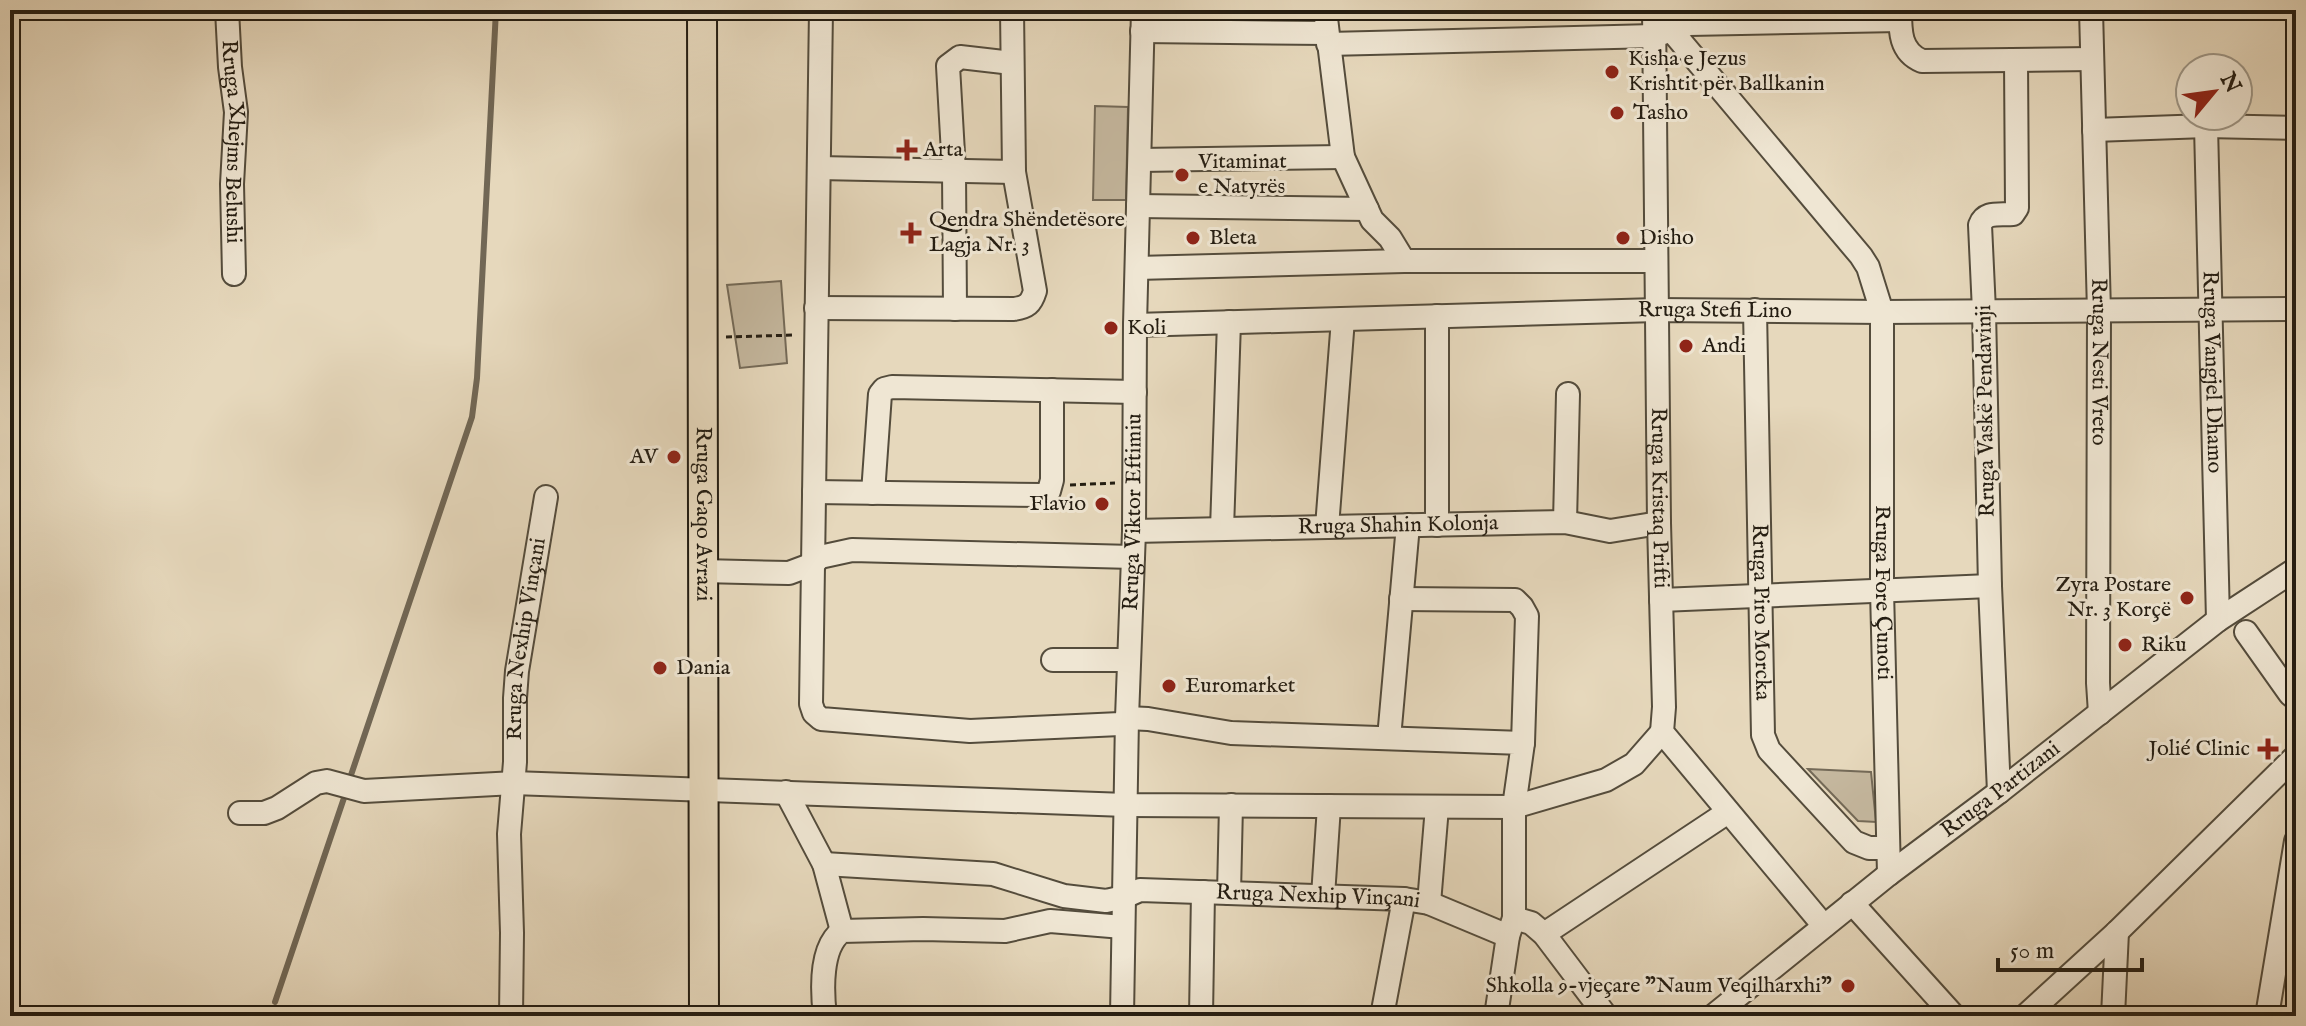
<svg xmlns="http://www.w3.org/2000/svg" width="2306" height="1026" font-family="'IM FELL English',serif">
	<rect width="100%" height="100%" fill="#e6d8bc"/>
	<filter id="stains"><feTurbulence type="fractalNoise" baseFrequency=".0025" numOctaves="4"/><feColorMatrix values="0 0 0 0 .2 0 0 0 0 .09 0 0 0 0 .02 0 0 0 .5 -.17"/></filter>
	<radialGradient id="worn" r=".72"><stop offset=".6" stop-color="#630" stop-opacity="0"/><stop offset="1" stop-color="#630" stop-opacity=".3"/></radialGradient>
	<path fill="#c5b89f" stroke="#746a58" stroke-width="2" d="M1095 106 1128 107 1126 200H1093Z
		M781 281 787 363 740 368 727 285Z
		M1808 769 1871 772 1876 822 1858 821Z"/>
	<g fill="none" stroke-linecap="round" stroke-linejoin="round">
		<path stroke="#716755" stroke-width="6" d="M349 781 472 417 477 378 496 10
			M275 1002 346 792"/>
		<g stroke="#544c3c" stroke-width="26">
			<g id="minor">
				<path id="s1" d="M227 10 230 67 236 112 232 184 234 274"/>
				<path d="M821 10 811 704 814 713 821 719 970 731 1120 724 1127 718 1148 719 1231 733 1523 743 1514 807V918L1508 936 1496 1016"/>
				<path d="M1325 10 1343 157 1372 220 1390 238 1404 261H1656"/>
				<path id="s2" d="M1654 10 1659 523 1664 707 1662 732 1824 926"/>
				<path d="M1900 10C1900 31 1900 52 1922 61L2092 59"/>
				<path id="s3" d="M2091 10 2099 312 2098 683 2100 713"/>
				<path id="s4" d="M1671 30 1861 256 1868 267 1882 312V590L1889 874"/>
				<path d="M1142 31 1326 33"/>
				<path d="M1328 44 1654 36 1689 24 1900 20"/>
				<path id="s5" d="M2206 126 2218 620"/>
				<path d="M2094 130 2206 126 2296 128"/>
				<path d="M1140 160 1343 157"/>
				<path d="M819 168 1014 172 1012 10"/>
				<path d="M1138 206 1367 209"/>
				<path d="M1137 268 1404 261"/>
				<path d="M816 308 1014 309C1027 307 1031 304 1035 291L1014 172"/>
				<path d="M955 309 954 171 948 66 960 57 1012 63"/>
				<path id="s6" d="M1755 310 1763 735 1769 750 1854 842 1869 848H1888"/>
				<path id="s7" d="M1135 325 1657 310 1882 312 2296 309"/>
				<path d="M814 492 1042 495 1049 491 1052 480V390"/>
				<path d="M873 493 880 394 884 389 892 387 1135 392"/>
				<path d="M1565 522 1568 394"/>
				<path d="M1437 525V316"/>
				<path d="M1327 527 1343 319"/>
				<path d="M1222 529 1229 322"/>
				<path id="s8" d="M1134 531 1565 522 1610 531 1659 523"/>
				<path d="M702 571 789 573 813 564 820 557 852 550 1133 557"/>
				<path d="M1401 599 1515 600 1522 607 1527 616 1523 743"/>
				<path d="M1661 600 1990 586"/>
				<path d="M2246 632 2290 694 2296 699"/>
				<path d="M1053 660H1129"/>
				<path d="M1389 738 1408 525"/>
				<path d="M786 792 824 864 842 931"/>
				<path d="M1999 792 1990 586 1984 311 1980 225C1985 211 1999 215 2013 214L2017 208 2016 60"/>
				<path d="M240 813H264L277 808 316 783 327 781 364 791 513 783 1126 805 1514 807 1606 780 1634 764 1662 732"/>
				<path id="s9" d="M824 864 993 874 1064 896 1106 901 1124 897 1140 890 1404 899 1429 903 1508 936"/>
				<path d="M1229 893 1231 805"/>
				<path d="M1323 896 1329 806"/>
				<path d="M1429 903 1437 807"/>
				<path d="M1852 903 1954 1016"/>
				<path d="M1514 918 1531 923 1544 934 1606 1016"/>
				<path d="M1544 934 1728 812"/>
				<path id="s10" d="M511 1016 512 933 509 834 515 762V698L517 671 546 497"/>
				<path d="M825 1016C822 991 820 947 842 931L923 929 1005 931 1050 921 1123 927"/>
				<path id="s11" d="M1122 1016 1127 718 1134 531 1135 325 1143 10"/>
				<path d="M1201 1016 1203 892"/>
				<path d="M1382 1016 1404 899"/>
				<path id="s12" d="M1713 1016 1889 874 1999 792 2218 620 2293 571"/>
				<path d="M2025 1016 2117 932 2296 756"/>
				<path d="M2113 1016 2117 932"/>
				<path d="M2267 1016 2296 841"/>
			</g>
		</g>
		<g stroke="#241d12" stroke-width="32">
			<g id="major">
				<path id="s13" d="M702 10 704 1016"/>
			</g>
		</g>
		<path stroke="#241d12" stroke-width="3" stroke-dasharray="6 4" stroke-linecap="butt" d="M726 337 795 335
			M1070 485 1115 483"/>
		<use href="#minor" stroke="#efe6d3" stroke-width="22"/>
		<use href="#major" stroke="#e6d8bc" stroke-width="28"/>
	</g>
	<g fill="#8f2418" stroke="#efe6d3" stroke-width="3">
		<circle cx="1612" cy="72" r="8"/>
		<circle cx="1617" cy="113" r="8"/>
		<path d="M903 138h8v8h8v8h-8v8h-8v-8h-8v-8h8z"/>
		<circle cx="1182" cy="175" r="8"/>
		<path d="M907 221h8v8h8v8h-8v8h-8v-8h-8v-8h8z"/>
		<circle cx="1193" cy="238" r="8"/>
		<circle cx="1623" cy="238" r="8"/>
		<circle cx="1111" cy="328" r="8"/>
		<circle cx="1686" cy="346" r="8"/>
		<circle cx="674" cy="457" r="8"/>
		<circle cx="1102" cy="504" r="8"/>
		<circle cx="2187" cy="598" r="8"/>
		<circle cx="2125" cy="645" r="8"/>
		<circle cx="660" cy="668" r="8"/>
		<circle cx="1169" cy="686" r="8"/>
		<path d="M2264 737h8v8h8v8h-8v8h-8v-8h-8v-8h8z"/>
		<circle cx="1848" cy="986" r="8"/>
	</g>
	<g text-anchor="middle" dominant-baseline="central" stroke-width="6" stroke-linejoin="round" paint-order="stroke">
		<g font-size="22" fill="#241d12" stroke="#efe6d3" text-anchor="start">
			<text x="1628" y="59">Kisha e Jezus<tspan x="1628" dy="25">Krishtit për Ballkanin</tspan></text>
			<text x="1633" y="113">Tasho</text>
			<text x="923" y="150">Arta</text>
			<text x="1198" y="162">Vitaminat<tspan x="1198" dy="25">e Natyrës</tspan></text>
			<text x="929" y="220">Qendra Shëndetësore<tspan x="929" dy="25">Lagja Nr. 3</tspan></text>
			<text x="1209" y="238">Bleta</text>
			<text x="1639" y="238">Disho</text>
			<text x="1127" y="328">Koli</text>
			<text x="1702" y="346">Andi</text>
			<text x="658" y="457" text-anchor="end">AV</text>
			<text x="1086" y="504" text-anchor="end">Flavio</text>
			<text x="2171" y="585" text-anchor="end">Zyra Postare<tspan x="2171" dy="25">Nr. 3 Korçë</tspan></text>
			<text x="2141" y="645">Riku</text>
			<text x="676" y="668">Dania</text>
			<text x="1185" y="686">Euromarket</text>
			<text x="2250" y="749" text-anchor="end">Jolié Clinic</text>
			<text x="1832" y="986" text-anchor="end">Shkolla 9-vjeçare "Naum Veqilharxhi"</text>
		</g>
		<g font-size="22" fill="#241d12" stroke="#efe6d3">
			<text stroke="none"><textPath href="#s1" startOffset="132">Rruga Xhejms Belushi</textPath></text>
			<text stroke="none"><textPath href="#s7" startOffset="580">Rruga Stefi Lino</textPath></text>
			<text stroke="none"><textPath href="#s3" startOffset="352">Rruga Nesti Vreto</textPath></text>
			<text stroke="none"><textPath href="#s5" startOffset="246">Rruga Vangjel Dhamo</textPath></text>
			<text transform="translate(1986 411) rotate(-91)">Rruga Vaskë Pendavinji</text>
			<text stroke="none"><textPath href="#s2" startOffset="488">Rruga Kristaq Prifti</textPath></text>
			<text stroke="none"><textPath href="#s13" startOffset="504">Rruga Gaqo Avrazi</textPath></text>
			<text stroke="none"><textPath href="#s11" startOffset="504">Rruga Viktor Eftimiu</textPath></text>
			<text stroke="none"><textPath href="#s8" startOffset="264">Rruga Shahin Kolonja</textPath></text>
			<text stroke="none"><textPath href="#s4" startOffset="636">Rruga Fore Çunoti</textPath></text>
			<text stroke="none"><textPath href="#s6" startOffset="302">Rruga Piro Morcka</textPath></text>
			<text stroke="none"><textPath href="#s10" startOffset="378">Rruga Nexhip Vinçani</textPath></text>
			<text stroke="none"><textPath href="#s12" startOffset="366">Rruga Partizani</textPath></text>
			<text stroke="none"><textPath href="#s9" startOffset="500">Rruga Nexhip Vinçani</textPath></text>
		</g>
	</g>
	<rect width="2306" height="1026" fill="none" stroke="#e6d8bc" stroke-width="40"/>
	<rect x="12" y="12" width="2282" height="1002" fill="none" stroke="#241d12" stroke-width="4"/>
	<rect x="20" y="20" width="2266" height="986" fill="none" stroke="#241d12" stroke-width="2"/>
	<g transform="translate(2214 92) rotate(61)"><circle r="38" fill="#efe6d3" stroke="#9e9686" stroke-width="2"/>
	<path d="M0-6L14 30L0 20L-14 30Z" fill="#8f2418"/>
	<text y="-12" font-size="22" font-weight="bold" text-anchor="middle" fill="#241d12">N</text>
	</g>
	<path d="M1998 958v12h144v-12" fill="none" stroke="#241d12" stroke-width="4"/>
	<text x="2010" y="958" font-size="24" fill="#241d12" stroke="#efe6d3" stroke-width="6" paint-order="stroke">50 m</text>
	<rect width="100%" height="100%" filter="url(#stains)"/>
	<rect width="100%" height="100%" fill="url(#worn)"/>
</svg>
